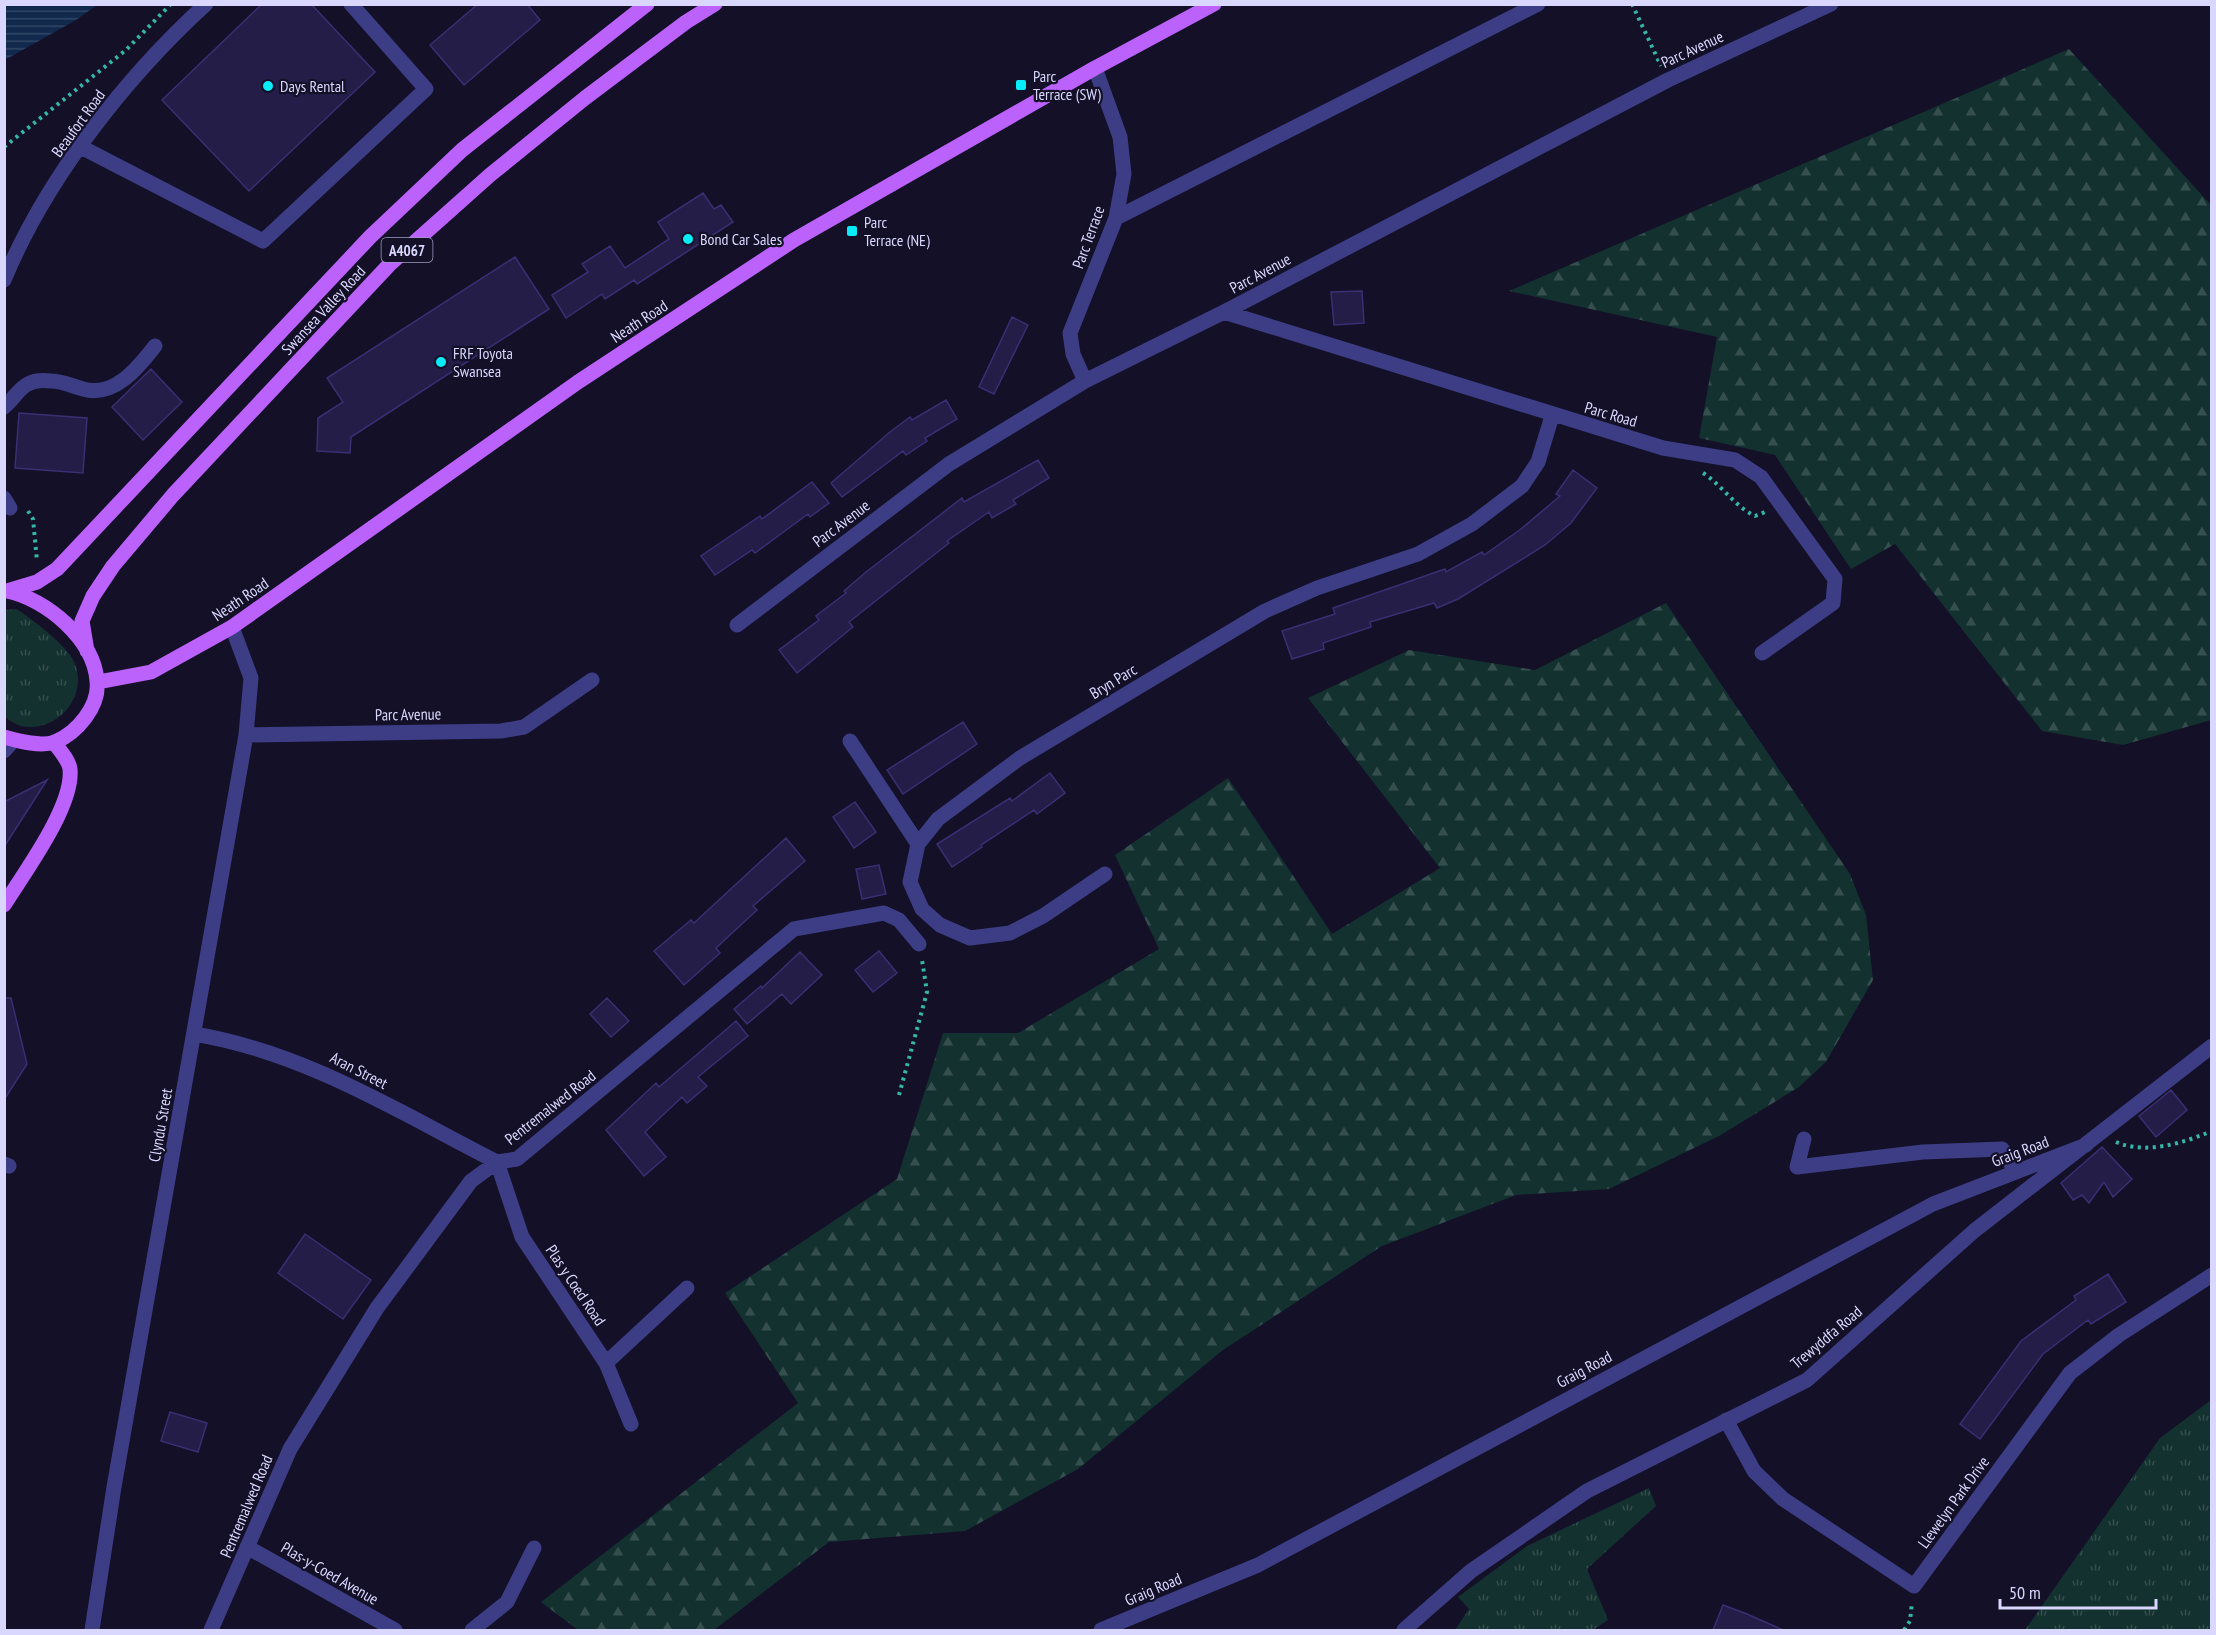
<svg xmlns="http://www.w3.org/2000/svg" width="2216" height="1635" font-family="'PT Sans Narrow',sans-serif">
	<defs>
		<pattern id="grass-tufts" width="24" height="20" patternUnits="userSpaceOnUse" patternTransform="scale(1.5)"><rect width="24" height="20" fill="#13312f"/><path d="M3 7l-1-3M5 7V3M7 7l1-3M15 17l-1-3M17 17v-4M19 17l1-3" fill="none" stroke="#354e4e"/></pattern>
		<pattern id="forest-firs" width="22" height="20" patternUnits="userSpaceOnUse" patternTransform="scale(1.5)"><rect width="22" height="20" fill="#13312f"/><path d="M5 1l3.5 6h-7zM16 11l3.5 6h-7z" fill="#354e4e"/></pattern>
		<pattern id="water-rules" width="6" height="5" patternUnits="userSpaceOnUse" patternTransform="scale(1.5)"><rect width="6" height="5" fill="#10294c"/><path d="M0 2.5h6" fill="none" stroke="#324767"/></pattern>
	</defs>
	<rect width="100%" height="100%" fill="#131027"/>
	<path fill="url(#grass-tufts)" d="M16 609C31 618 63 643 72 658 92 692 59 734 21 726 15 724 9 720 5 717V610Z
		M2211 1400V1630H2025L2160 1438Z
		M1649 1488 1656 1506 1587 1569 1608 1620 1593 1630H1455L1469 1609 1458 1597 1527 1546Z"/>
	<path fill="url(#forest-firs)" d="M2069 49 2211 205V720L2123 745 2042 731 1895 544 1851 569 1775 455 1699 438 1717 337 1509 291Z
		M1666 603 1850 874 1866 915 1873 980 1826 1062 1799 1087 1719 1136 1609 1189 1516 1195 1382 1246 1223 1350 1078 1469 965 1531 829 1542 714 1630H578L541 1602 798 1403 725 1293 897 1179 943 1033H1018L1159 949 1115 855 1228 778 1332 934 1440 868 1308 698 1409 650 1535 670Z"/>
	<path fill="url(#water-rules)" d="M5 4H97V5L76 20 5 60Z"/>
	<path fill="#231d48" stroke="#3a2f73" stroke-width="1.5" d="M262 4H311L375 72 249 191 162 100Z
		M478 4H527L540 20 464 85 430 45Z
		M703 193 714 209 721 205 733 222 637 284 634 280 605 299 602 294 566 318 552 295 588 272 582 264 610 246 625 268 669 239 658 222Z
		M515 257 549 309 351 437 350 453 317 451 318 418 343 402 327 378Z
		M1362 291 1364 323 1334 325 1331 292Z
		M1012 317 1028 325 994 394 979 387Z
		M151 369 182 402 143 440 112 407Z
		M946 400 957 419 925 438 927 441 906 455 903 451 842 497 831 483 890 432 910 417 912 420Z
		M19 413 87 418 83 473 15 468Z
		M1038 460 1049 478 1013 500 1016 504 992 518 989 512 947 541 949 543 849 622 853 627 797 673 779 650 819 620 816 616 846 593 844 591 866 572 962 498 964 502Z
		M1573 470 1597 488 1571 523 1545 545 1458 599 1437 608 1434 603 1370 622 1371 627 1323 643 1324 649 1292 659 1282 631 1335 614 1333 608 1445 569 1446 572 1482 552 1484 555 1521 529 1560 496 1556 494Z
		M812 482 829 503 810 517 808 514 755 553 752 550 715 575 701 556 760 516 762 519Z
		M963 722 977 744 903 794 887 770Z
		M1050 773 1065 793 1037 814 1034 810 981 845 982 847 952 867 937 844 1010 798 1012 801Z
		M47 780 4 847V802Z
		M855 802 876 832 854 848 833 817Z
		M786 838 805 861 753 906 757 910 716 948 720 953 684 985 654 951 691 920 694 923Z
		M879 865 886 894 862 899 856 869Z
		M879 951 897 973 873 992 855 970Z
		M800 952 822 975 791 1004 782 994 747 1024 734 1009 761 986 762 988Z
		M4 998H11L27 1064 4 1100Z
		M607 998 629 1021 611 1037 590 1014Z
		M736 1021 748 1036 698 1077 707 1086 687 1103 682 1097 645 1132 666 1157 644 1176 606 1130 656 1083 659 1087Z
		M2171 1090 2187 1110 2156 1137 2139 1116Z
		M2102 1147 2132 1179 2113 1197 2104 1182 2089 1203 2082 1195 2073 1200 2061 1183Z
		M305 1234 371 1280 343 1319 278 1273Z
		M2108 1274 2126 1302 2091 1324 2088 1320 2043 1354 1980 1439 1960 1424 2021 1341 2076 1300 2074 1296Z
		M170 1412 207 1423 198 1452 161 1441Z
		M1723 1605 1747 1614 1783 1630H1713Z"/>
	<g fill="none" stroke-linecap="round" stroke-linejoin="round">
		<path stroke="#32b7a9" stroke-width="4" stroke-dasharray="3 4.5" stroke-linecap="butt" d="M1632 4 1661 66
			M4 147 126 50 171 4
			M1703 473C1723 486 1734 506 1755 516L1765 512
			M28 511 33 519 37 561
			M899 1095 927 992 922 960
			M2116 1142C2146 1155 2183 1143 2212 1131
			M1904 1630 1910 1621 1912 1602"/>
		<path stroke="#3c3d85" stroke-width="15" d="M81 147 263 241 426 89 351 4
			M1116 218 1538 4
			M4 280C46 179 125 78 206 4
			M1224 312 1663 448 1735 460 1761 477 1835 579 1833 603 1762 653
			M1085 381 1073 354 1070 333 1116 218 1124 174 1120 137 1095 68
			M4 407C13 400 19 388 28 384 35 380 43 380 51 381 63 381 71 386 83 389 114 398 138 368 155 346
			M4 498 10 508
			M737 625 949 464 1085 381 1224 312 1668 80 1831 4
			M246 735 501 731 524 727 592 680
			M850 741 918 844
			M4 751 14 740
			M1105 874 1043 916 1010 933 970 938 940 925 922 909 910 882 918 844 938 819 1020 758 1265 611 1317 588 1418 554 1472 524 1522 486 1538 462 1552 416
			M194 1034C304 1052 399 1112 497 1162L522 1237 606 1363 631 1424
			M1804 1139 1797 1167 1923 1152 2002 1149 2016 1172
			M4 1164 9 1166
			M606 1363 687 1288
			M1726 1420 1754 1471 1783 1499 1914 1586 2070 1373 2119 1335 2212 1275
			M247 1547 395 1630
			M92 1630 114 1487 246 735 251 678 232 627
			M211 1630 290 1449 377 1308 471 1181 497 1162 517 1159 794 929 884 913 899 920 919 944
			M472 1630 507 1602 534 1548
			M1101 1630 1258 1565 1933 1204 2086 1145
			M1404 1630 1471 1571 1587 1491 1807 1380 1974 1231 2212 1046"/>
		<path stroke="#bb61fc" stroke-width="15" d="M7 591 37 582 57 569 370 237 462 150 647 4
			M87 651 82 621 93 596 113 566 173 495 389 265 490 175 585 98 686 22 715 4
			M98 682 151 672 232 627 578 382 794 240 1095 68 1214 4
			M4 737C19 741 40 747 55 742 77 733 100 706 97 681 94 639 46 599 7 591
			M4 905C24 873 74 806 70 769 69 760 59 750 54 742"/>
	</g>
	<g fill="#08ecfa" stroke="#131027" stroke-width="2">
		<rect x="1015" y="79" width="12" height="12" rx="3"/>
		<circle cx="268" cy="86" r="6"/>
		<rect x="846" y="225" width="12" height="12" rx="3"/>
		<circle cx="688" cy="239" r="6"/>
		<circle cx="441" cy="362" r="6"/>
	</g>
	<g text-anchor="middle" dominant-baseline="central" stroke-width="4.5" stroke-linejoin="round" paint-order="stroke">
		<rect fill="#131027" stroke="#9e9bbe" stroke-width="1.5" x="381.5" y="238" width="51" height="24" rx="4.5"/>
		<g font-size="15" font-weight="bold" fill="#dad7fe">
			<text x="407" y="250">A4067</text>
		</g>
		<g font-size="16" fill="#dad7fe" stroke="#131027">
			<text transform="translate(1692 49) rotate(-25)">Parc Avenue</text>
			<text transform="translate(78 123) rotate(-54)">Beaufort Road</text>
			<text transform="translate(1088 237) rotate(-70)">Parc Terrace</text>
			<text transform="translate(1260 273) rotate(-28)">Parc Avenue</text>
			<text transform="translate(323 310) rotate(-47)">Swansea Valley Road</text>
			<text transform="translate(639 321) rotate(-33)">Neath Road</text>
			<text transform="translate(1611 414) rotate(16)">Parc Road</text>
			<text transform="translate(841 523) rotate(-37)">Parc Avenue</text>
			<text transform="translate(240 599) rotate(-34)">Neath Road</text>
			<text transform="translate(1113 681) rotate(-31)">Bryn Parc</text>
			<text transform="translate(408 714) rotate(-1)">Parc Avenue</text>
			<text transform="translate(359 1070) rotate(27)">Aran Street</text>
			<text transform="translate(550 1107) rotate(-38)">Pentremalwed Road</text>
			<text transform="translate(160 1125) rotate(-80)">Clyndu Street</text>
			<text transform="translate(2020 1151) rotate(-21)">Graig Road</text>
			<text transform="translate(576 1285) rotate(56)">Plas y Coed Road</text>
			<text transform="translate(1826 1337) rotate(-40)">Trewyddfa Road</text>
			<text transform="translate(1584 1369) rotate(-28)">Graig Road</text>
			<text transform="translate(1953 1502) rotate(-54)">Llewelyn Park Drive</text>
			<text transform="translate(246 1506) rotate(-67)">Pentremalwed Road</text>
			<text transform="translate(330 1573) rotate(30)">Plas-y-Coed Avenue</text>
			<text transform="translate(1153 1589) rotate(-23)">Graig Road</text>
		</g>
		<g font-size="16" fill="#dad7fe" stroke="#131027" text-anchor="start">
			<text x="1033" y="76">Parc<tspan x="1033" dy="18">Terrace (SW)</tspan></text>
			<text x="280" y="86">Days Rental</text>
			<text x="864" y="222">Parc<tspan x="864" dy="18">Terrace (NE)</tspan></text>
			<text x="700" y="239">Bond Car Sales</text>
			<text x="453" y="353">FRF Toyota<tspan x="453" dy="18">Swansea</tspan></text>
		</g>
	</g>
	<rect width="2216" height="1635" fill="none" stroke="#dad7fe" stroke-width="12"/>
	<path d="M2000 1599v9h156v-9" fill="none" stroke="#dad7fe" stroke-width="3"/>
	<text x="2009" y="1599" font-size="18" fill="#dad7fe" stroke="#131027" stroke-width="4.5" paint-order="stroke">50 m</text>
</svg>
